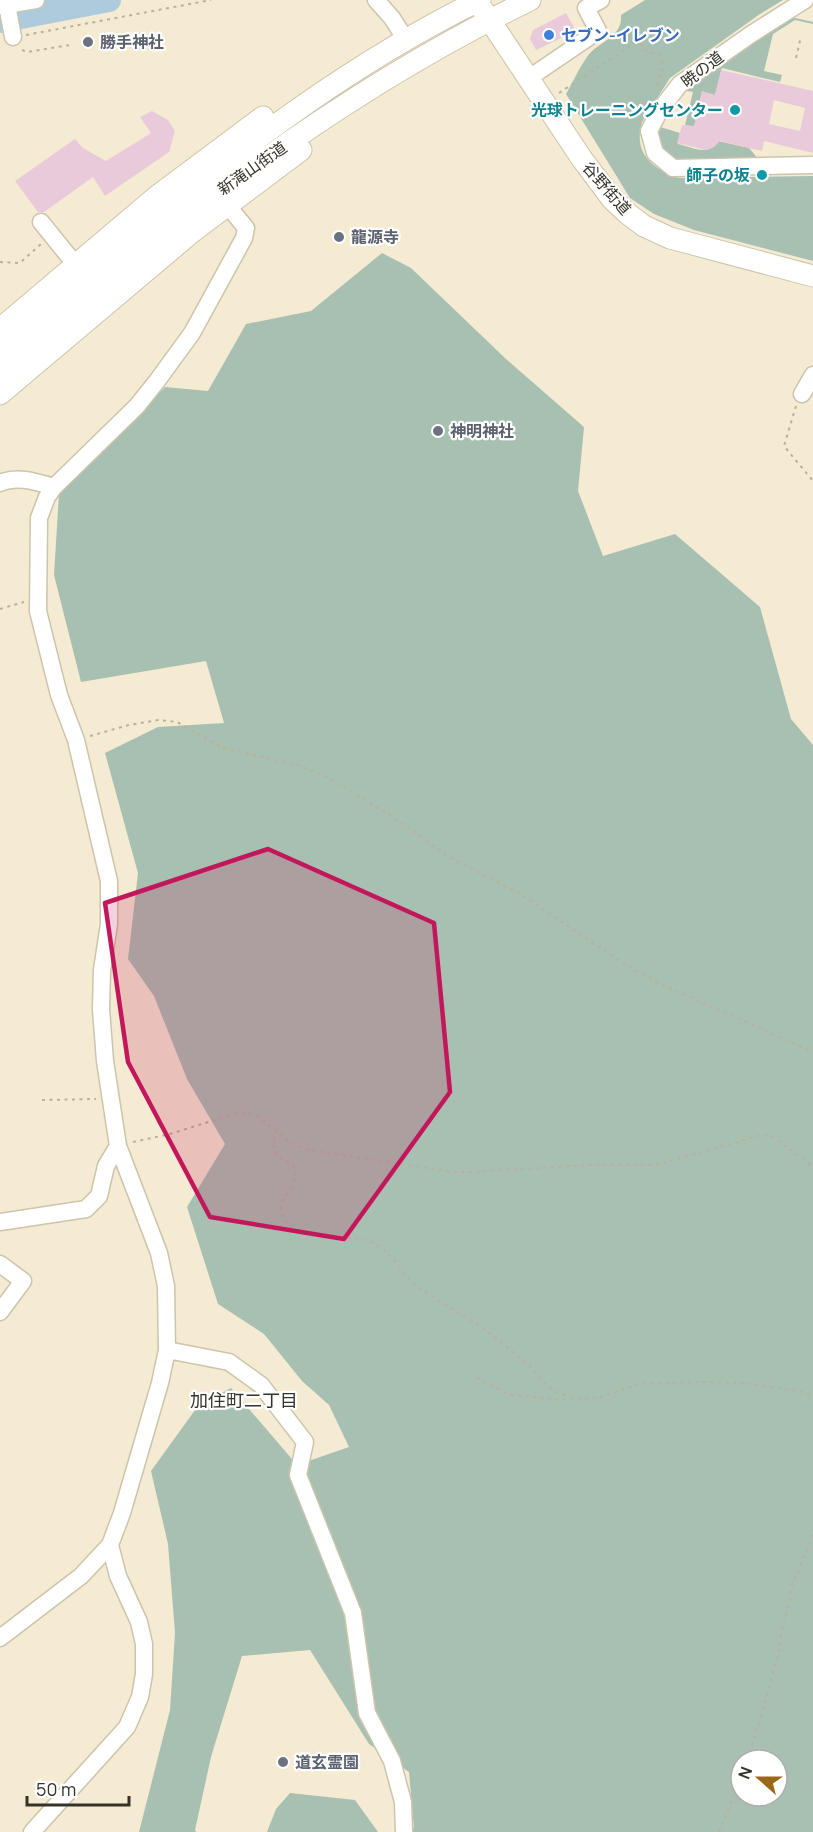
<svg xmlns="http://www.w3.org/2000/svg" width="813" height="1832" font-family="Manrope,'Noto Sans JP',sans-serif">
	<rect width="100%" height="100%" fill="#f4ebd2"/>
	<path fill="#a8c0b2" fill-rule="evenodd" d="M645 0H783L760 14 670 78 642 122C633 154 652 168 679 178L813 176V261L694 230 654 214 630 198 566 94C573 82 579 68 587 57 598 41 623 38 621 15Z
		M791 17 813 22V24L795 20 773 34 764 71 782 75 780 82 722 68 715 95 702 92 694 127 685 125 693 92 683 90Z
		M657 126 680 133 678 144C691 147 710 157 718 141L749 148 760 161 677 162 659 148Z
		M382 253 411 268 506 359 584 427 578 491 603 556 675 534 760 607 791 719 813 745V1832H400L414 1828 409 1772 369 1744 310 1650 242 1656 211 1757 195 1830 196 1832H139L170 1710 175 1633 168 1544 151 1471 198 1406 231 1388 297 1465 349 1447 329 1405 302 1381 264 1334 218 1304 187 1207 225 1144 187 1079 154 996 128 959 138 873 105 753 158 727 224 723 206 661 81 682 54 575 59 494 165 387 208 391 246 324 311 311ZM741 1760H777V1796H741Z
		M290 1793 355 1800 378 1832H267L276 1809Z"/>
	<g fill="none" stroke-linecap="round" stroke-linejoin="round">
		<path stroke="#adcbdd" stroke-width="24" d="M0 21 109 0"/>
	</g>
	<path fill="#e9cadb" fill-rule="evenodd" d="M566 13 576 31 536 50 530 39 533 30Z
		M721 70 813 91V153L764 141 762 151 720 141 714 147 706 150 677 143 682 125 694 126 702 91 715 95ZM774 100 805 108 800 131 769 124Z
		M152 111 168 120 175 131 169 152 105 196 93 177 44 212H38L15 181 75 139 83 148 106 161 151 133 140 117Z"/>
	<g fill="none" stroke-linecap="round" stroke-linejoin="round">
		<g stroke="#ccc4ab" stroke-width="19">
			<path id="minor" d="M376 0 392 18 406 40
				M805 0 750 35 680 84 660 110 649 131 655 153 673 168 813 165
				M7 5 13 37
				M0 6 36 0
				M529 78 598 31 586 8 601 0
				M41 222 75 264
				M802 394 813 375
				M0 483C17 475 37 482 54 487
				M0 1222 86 1209 99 1196 106 1166 118 1146
				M0 1264 23 1281 0 1312
				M167 1350 229 1362 261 1385 305 1442 298 1475 353 1613 367 1713 392 1761 403 1802 404 1832
				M0 1638 81 1576 110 1545 122 1513 160 1383 167 1350 166 1286 159 1253 118 1146 105 1061 101 1009 102 970 109 924V881L76 740 59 695 38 611 39 518 47 497 54 487 137 406 157 381 192 333 244 238 246 228 227 205
				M32 1832 127 1727 140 1697 144 1674V1644L139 1622 118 1576 110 1545"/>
		</g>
		<g stroke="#ccc4ab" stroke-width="23">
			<path id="major" d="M483 10 582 159 612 199 628 214 644 226 670 238 813 276
				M0 329 156 197 263 117
				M0 350C33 323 64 294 96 267 216 167 339 69 480 0
				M0 374C162 229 334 95 530 0
				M0 394 192 232 301 150"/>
		</g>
		<path stroke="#b8b19c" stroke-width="2" stroke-dasharray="3 4.5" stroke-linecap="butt" d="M26 35 211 0
			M22 50 27 52 70 45
			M796 58 801 36
			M559 93 636 42H639L647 52 659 54C666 65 661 76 657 87
			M0 262 20 263 41 244
			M796 406 784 446 813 481
			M0 609 24 602
			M90 736 129 725 158 720 177 722 223 748 298 765 329 778 404 824 447 856 519 893 626 965 659 983 813 1052
			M42 1100 96 1099
			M276 1130 273 1149 280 1158 293 1165C303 1192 268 1197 287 1222 308 1248 351 1229 377 1245 394 1255 401 1273 415 1284 436 1302 462 1313 484 1329 498 1340 513 1352 527 1363 535 1370 540 1379 548 1386 555 1392 565 1395 573 1399
			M133 1142 170 1134 234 1114 247 1113 259 1117 291 1143 304 1149 453 1172H471L589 1165H655L762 1135 772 1136 813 1166
			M477 1378 508 1394 561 1400 601 1397 639 1384 702 1382 744 1383 803 1392 813 1396
			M747 1760 761 1717 780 1647 781 1633 789 1605 791 1588 813 1535
			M719 1832 741 1778"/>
		<use href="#minor" stroke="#fff" stroke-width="16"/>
		<use href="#major" stroke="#fff" stroke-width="21"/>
	</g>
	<path fill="#c2185b" fill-opacity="0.2" stroke="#c2185b" stroke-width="4.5" stroke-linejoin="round" d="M268 849 434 923 450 1092 344 1239 210 1217 128 1062 105 903Z"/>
	<circle fill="#3f7fe0" stroke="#fff" stroke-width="2" cx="549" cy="35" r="6"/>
	<g fill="#6b7280" stroke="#fff" stroke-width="2">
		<circle cx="88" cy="42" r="6"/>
		<circle cx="339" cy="237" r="6"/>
		<circle cx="438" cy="431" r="6"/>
		<circle cx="283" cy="1762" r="6"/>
	</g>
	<g fill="#0f9aa8" stroke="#fff" stroke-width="2">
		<circle cx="735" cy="110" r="6"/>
		<circle cx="762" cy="175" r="6"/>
	</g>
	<g text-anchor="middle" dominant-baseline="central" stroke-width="4.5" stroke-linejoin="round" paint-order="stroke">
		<g font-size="16" font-weight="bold" fill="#366cbe" stroke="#fff" text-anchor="start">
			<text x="561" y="35">セブン-イレブン</text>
		</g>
		<g font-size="16" font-weight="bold" fill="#5b616d" stroke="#fff" text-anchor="start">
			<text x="100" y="42">勝手神社</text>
			<text x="351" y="237">龍源寺</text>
			<text x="450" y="431">神明神社</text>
			<text x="295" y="1762">道玄霊園</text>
		</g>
		<g font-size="16" fill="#353228" stroke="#fff">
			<text transform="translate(702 69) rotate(-37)">暁の道</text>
			<text transform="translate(252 168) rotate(-35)">新滝山街道</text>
			<text transform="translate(607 188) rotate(49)">谷野街道</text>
		</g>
		<g font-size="16" font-weight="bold" fill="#0d838f" stroke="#fff" text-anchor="end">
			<text x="723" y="110">光球トレーニングセンター</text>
			<text x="750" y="175">師子の坂</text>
		</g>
		<g font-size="18" fill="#353228" stroke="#fff">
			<text x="244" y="1400">加住町二丁目</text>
		</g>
	</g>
	<g transform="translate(759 1778) rotate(291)"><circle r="28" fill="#ffffff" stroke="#aeada9" stroke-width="1.5"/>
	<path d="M0-4.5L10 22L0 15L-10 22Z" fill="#99681b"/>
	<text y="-9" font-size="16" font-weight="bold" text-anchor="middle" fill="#353228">N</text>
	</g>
	<path d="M27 1796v9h102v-9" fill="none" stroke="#353228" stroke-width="3"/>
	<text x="36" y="1796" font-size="18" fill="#353228" stroke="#ffffff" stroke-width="4.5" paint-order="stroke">50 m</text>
</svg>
